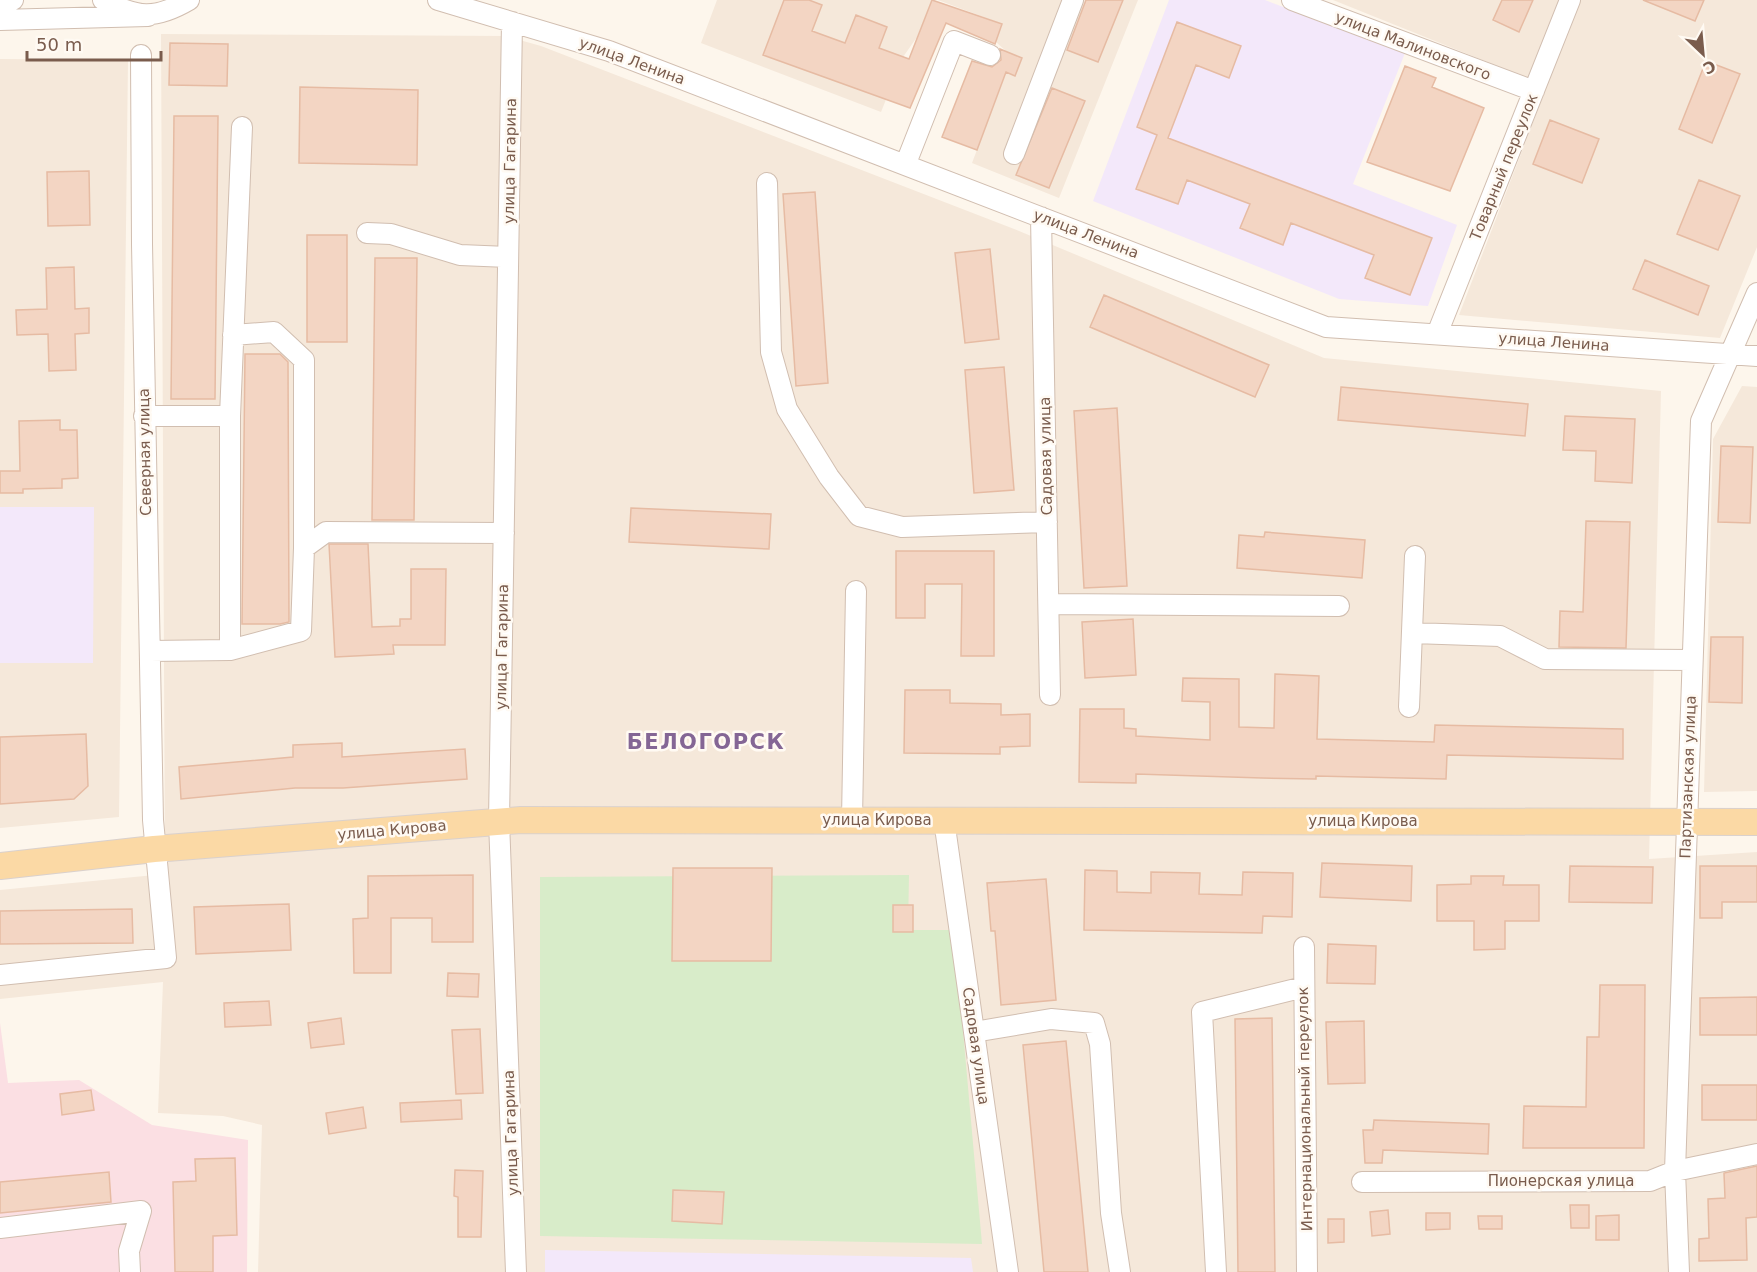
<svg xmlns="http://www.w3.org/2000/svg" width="1757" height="1272" font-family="'DejaVu Sans',sans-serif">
	<rect width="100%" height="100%" fill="#fdf6ec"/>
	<path fill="#f5e8da" d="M717 0H932L917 37 903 57 881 112 701 43Z
		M938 0H1138L1059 198 972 163 1006 73 1015 75 1022 58 1007 52 996 42 1002 24Z
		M1333 0H1757V247L1720 338 1459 315 1547 86Z
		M161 34 505 36 541 46 1019 231 1324 358 1661 391 1649 859 1757 852V1272H258L262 1125 223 1116 158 1113 163 982 0 999V890L165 874Z
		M0 59 128 60 119 817 0 828Z
		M1742 386 1757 387V791L1704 792 1713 439Z"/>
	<path fill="#f3e8fa" d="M1169 0H1265L1405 53 1353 184 1457 225 1428 306 1339 299 1093 201Z
		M0 507H94L93 663H0Z
		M545 1250 971 1258 973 1272H545Z"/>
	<path fill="#fbdfe3" d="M0 1023 8 1083 79 1080 152 1125 248 1140 247 1272H0Z"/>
	<path fill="#d8ecc9" d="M909 875 908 930H954L982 1244 540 1236V877Z"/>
	<path fill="#f3d5c3" stroke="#e6bba3" stroke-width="1.5" d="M784 0H809L822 5 812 31 845 43 856 15 887 27 879 48 909 59 932 0 1002 24 995 44 946 23 910 108 763 55Z
		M1086 0H1123L1098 62 1067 50Z
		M1502 0H1533L1519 32 1493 20Z
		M1643 0H1704L1695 21Z
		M1177 22 1241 46 1229 78 1196 65 1168 138 1432 238 1410 295 1365 278 1374 255 1291 223 1283 245 1240 228 1250 204 1187 180 1178 204 1136 189 1157 135 1137 127Z
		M170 43 228 44 227 86 169 85Z
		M1000 49 1022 58 1015 76 1006 72 977 150 942 137 972 61 992 67 1001 60Z
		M1706 61 1740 74 1712 143 1679 129Z
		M1405 66 1436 78 1432 87 1484 108 1450 191 1367 162Z
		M300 87 418 90 417 165 299 163Z
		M1052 88 1085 101 1049 188 1016 175Z
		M174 116H218L215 399H171Z
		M1550 120 1599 139 1582 183 1533 164Z
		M89 171 90 225 48 226 47 172Z
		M1699 180 1740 196 1718 250 1677 234Z
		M815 192 828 383 796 386 783 194Z
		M307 235H347V342H307Z
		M990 249 999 339 965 343 955 253Z
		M375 258H417L414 520H372Z
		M1645 260 1709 286 1698 315 1633 289Z
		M74 267 75 309 89 308V333L75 334 76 370 49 371 48 334 17 335 16 310 47 309 46 268Z
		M1104 295 1269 365 1255 397 1090 327Z
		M245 354H280L288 362 289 622 280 624H242Z
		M1004 367 1014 490 974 493 965 370Z
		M1341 387 1528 404 1525 436 1338 420Z
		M1117 408 1127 586 1084 588 1074 411Z
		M1565 416 1635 419 1632 483 1595 481 1596 451 1563 450Z
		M60 420V430H77L78 478 62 479V488L23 489V493H0V471H20L19 421Z
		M1721 446 1753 447 1750 523 1718 522Z
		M631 508 771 514 769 549 629 542Z
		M1586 521 1630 522 1626 648 1559 647 1560 611 1583 612Z
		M1265 532 1365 540 1362 578 1237 568 1239 535 1264 537Z
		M329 544H368L372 627 400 626V619H411V569H446L445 645H393L394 654 335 657Z
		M896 551H994V656H961L962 584H925V618H896Z
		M1133 619 1136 675 1085 678 1082 622Z
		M1711 637H1743L1742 703 1709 702Z
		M1275 674 1319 676 1317 739 1434 742 1435 725 1623 729V759L1447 755 1446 779 1316 776V779L1262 778 1136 774V783L1079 782 1080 709H1124V728L1136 729V736L1210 740V702L1182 701 1183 678 1239 679V727L1274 728Z
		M905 690H950V703L1001 704V715L1030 714V746L1000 747V754L904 753Z
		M86 734 88 786 74 799 0 804V737Z
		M342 743V757L465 749 467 779 343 788H295L181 799 179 767 293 757V745Z
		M1322 863 1412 866 1411 901 1320 897Z
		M1570 866 1653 867 1652 903 1569 902Z
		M1700 866H1757V902H1722V918H1700Z
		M673 868H772L771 961H672Z
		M1085 870 1117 871V892L1151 893V872L1200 873 1199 894 1242 895 1243 872 1293 873 1292 917 1263 916 1262 933 1084 930Z
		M473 875V942H432V918H391V973H354L353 919 368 918V876Z
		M1471 876H1504L1503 885H1539V921H1505V949L1474 950V921H1437V885L1471 884Z
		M1046 879 1056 1000 1001 1005 995 931H991L987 883Z
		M289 904 291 950 196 954 194 907Z
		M893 905H913V932H893Z
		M132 909 133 943 0 944V911Z
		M1328 944 1376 946 1375 984 1327 983Z
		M448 973 479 974 478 997 447 996Z
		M1600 985H1645L1644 1148H1523L1524 1106 1586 1107 1587 1037H1599Z
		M1757 997V1035H1700V998Z
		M269 1001 271 1025 225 1027 224 1003Z
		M341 1018 344 1044 311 1048 308 1023Z
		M1272 1018 1275 1272H1238L1235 1019Z
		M1364 1021 1365 1083 1328 1084 1326 1022Z
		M480 1029 483 1093 456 1094 452 1030Z
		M1066 1041 1088 1272H1044L1023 1045Z
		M1702 1085H1757V1120H1702Z
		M91 1090 94 1110 62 1115 60 1094Z
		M461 1100 462 1119 401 1122 400 1103Z
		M363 1107 366 1128 329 1134 326 1113Z
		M1374 1120 1489 1124 1488 1154 1383 1150 1382 1163H1365L1363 1130H1373Z
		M235 1158 237 1235 213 1236V1272H175L173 1182 196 1181 195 1159Z
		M1757 1166V1217L1746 1218 1747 1260 1699 1261V1239L1709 1238 1708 1199 1725 1198 1724 1173Z
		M455 1170 483 1171 481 1237H458V1197L454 1196Z
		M109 1172 111 1202 0 1213V1182Z
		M673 1190 724 1192 722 1224 672 1221Z
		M1570 1205H1589V1228H1571Z
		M1388 1210 1390 1234 1372 1236 1370 1212Z
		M1426 1213H1450V1229L1426 1230Z
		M1619 1215V1240H1596V1216Z
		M1478 1216H1502V1229H1479Z
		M1328 1219H1344V1242L1328 1243Z"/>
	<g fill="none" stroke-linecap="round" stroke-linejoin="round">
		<g stroke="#d1beb0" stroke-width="22">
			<path id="minor" d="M103 0C137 18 155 20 189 0
				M438 0 609 51 1326 327 1757 356
				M1292 0 1534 91
				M0 5 13 0
				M0 20 148 16
				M512 22 499 821 516 1272
				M1014 154 1073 0
				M906 163 954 41 990 55
				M767 183 771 352 787 409 829 477 859 516 902 527 1047 522
				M1041 217 1050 695
				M367 233 391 234 460 255 508 257
				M1437 334 1570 0
				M233 335 274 332 304 360V548
				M144 416H230L242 127
				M1049 604 1339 606
				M1413 633 1500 636 1545 659 1692 660
				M230 650V416
				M150 651 230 650 301 631 304 548 326 532 504 533
				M1409 707 1415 556
				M852 820 856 591
				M944 820 1008 1272
				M1304 947 1307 1272
				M0 975 166 958 153 820 142 244 141 55
				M974 1032 1051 1019 1094 1023 1100 1044 1111 1213 1120 1272
				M1362 1182 1650 1181 1675 1171 1757 1154
				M0 1228 141 1211 129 1251 130 1272
				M1216 1272 1202 1012 1304 987
				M1679 1272 1675 1171 1701 421 1757 293"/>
		</g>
		<g stroke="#dad1cd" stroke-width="28">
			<path id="major" d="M0 866 154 849 521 820 1757 822"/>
		</g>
		<use href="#minor" stroke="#fff" stroke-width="20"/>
		<use href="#major" stroke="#fbd9a5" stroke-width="26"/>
	</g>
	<g text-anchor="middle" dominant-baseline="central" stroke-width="5" stroke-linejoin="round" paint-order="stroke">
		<g font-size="15" fill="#7a5c4d" stroke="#fffaf3">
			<text transform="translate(1413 46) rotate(21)">улица Малиновского</text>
			<text transform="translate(632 61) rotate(20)">улица Ленина</text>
			<text transform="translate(510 161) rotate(-89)">улица Гагарина</text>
			<text transform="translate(1504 167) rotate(-68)">Товарный переулок</text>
			<text transform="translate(1086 234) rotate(21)">улица Ленина</text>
			<text transform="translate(1554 342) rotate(4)">улица Ленина</text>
			<text transform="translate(145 452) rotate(-91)">Северная улица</text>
			<text transform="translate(1046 456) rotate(-91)">Садовая улица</text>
			<text transform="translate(502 647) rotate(-89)">улица Гагарина</text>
			<text transform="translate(1688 777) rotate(-88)">Партизанская улица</text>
			<text x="877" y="820">улица Кирова</text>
			<text x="1363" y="821">улица Кирова</text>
			<text transform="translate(392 830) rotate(-5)">улица Кирова</text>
			<text transform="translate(976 1046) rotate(82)">Садовая улица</text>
			<text transform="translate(1305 1109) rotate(-91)">Интернациональный переулок</text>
			<text transform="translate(511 1133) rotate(-92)">улица Гагарина</text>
			<text x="1561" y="1181">Пионерская улица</text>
		</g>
		<g font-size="21" font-weight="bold" letter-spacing="1.5" fill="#846695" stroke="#fffaf3">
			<text x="706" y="742">БЕЛОГОРСК</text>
		</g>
	</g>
	<g transform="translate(1703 54) rotate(154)" stroke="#fffaf3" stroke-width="4.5" paint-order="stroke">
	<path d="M0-4.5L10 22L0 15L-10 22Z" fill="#7a5c4d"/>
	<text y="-9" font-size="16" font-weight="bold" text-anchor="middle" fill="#7a5c4d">С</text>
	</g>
	<path d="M27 51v9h134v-9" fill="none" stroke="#7a5c4d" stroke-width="3"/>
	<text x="36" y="51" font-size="18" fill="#7a5c4d" stroke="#fffaf3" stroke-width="4.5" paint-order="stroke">50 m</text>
</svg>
